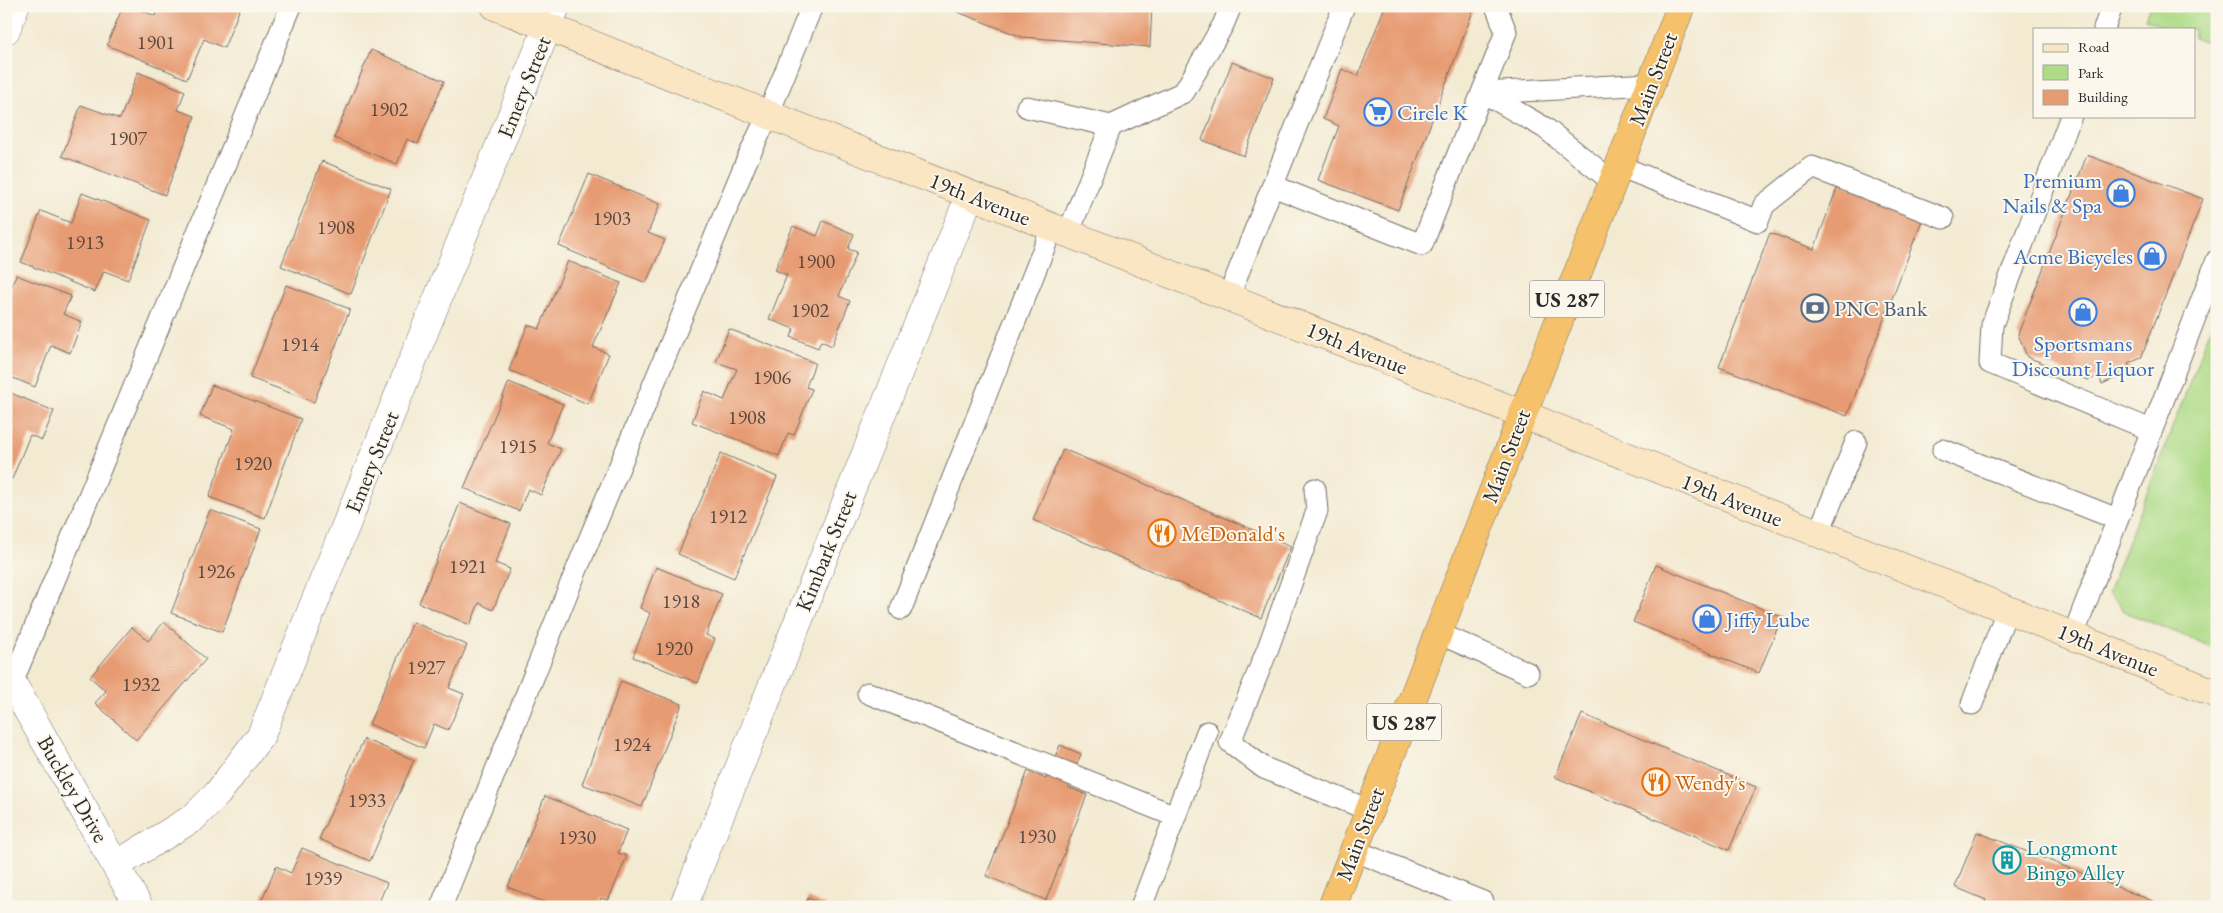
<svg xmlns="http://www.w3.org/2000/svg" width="2223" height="913" font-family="'EB Garamond',serif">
	<rect width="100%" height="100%" fill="#fbf7ec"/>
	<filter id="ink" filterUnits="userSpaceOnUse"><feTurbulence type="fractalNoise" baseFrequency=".02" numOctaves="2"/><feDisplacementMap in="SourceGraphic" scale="10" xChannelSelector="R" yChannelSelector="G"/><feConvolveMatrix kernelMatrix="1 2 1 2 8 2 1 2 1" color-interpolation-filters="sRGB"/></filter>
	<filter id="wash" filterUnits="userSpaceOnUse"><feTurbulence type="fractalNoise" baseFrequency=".0096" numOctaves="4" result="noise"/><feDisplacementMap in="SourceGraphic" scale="20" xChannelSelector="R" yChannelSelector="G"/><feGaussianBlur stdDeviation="1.12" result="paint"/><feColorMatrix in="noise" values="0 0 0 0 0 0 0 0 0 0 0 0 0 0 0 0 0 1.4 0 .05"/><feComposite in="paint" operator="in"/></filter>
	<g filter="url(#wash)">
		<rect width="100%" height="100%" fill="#f3ead2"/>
		<path fill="#addb87" stroke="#6c8359" d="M2150 6H2217V47L2194 38V29H2170L2145 19Z
			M2217 312V649L2123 611 2118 602 2108 593Z"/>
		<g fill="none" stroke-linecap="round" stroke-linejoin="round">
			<path stroke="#42a7c2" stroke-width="11" d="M2211 6 2217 12"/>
		</g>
		<g id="blocks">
			<path fill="#e79b72" d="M123 6H131L155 16 159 6H241L224 48 204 39 187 79 107 45Z
				M942 6H1152L1150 47 1022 37Z
				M1385 6H1475L1398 210 1318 180 1339 126 1323 119 1342 69 1358 76Z
				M371 50 444 81 418 144 407 139 397 164 334 138Z
				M1232 62 1274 78 1244 156 1202 140Z
				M138 72 185 91 178 110 195 116 165 195 62 156 81 105 120 119Z
				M2087 155 2203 199 2141 358 2128 364 2132 371 2102 384 2099 376 2088 380 2027 357 2018 334Z
				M322 161 391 189 351 294 281 266Z
				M589 174 660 204 648 233 665 240 646 283 559 246Z
				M1839 183 1924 215 1847 416 1719 367 1770 233 1814 249Z
				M82 193 151 220 128 280 104 271 95 292 21 262 41 211 71 223Z
				M823 221 854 234 848 249 857 252 839 296 850 301 832 346 821 341 818 348 791 337 794 329 769 319 787 275 775 270 793 226 817 236Z
				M568 261 621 283 593 347 609 354 588 404 509 370 528 325 539 329Z
				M16 275 71 296 63 314 82 322 70 353 51 345 35 387 6 375V300Z
				M286 285 350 309 314 402 250 378Z
				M729 329 815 363 806 387 812 389 794 435 788 433 779 456 692 422 704 391 724 400 731 383 737 369 716 362Z
				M509 382 563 404 547 443 561 449 541 495 528 489 519 511 464 488Z
				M212 385 301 419 265 518 209 497 234 429 200 416Z
				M6 391 54 411 42 440 30 435 12 479 6 476Z
				M1063 449 1291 546 1261 618 1033 520Z
				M721 453 777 477 734 578 678 554Z
				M460 503 511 524 495 563 510 569 493 610 479 603 470 625 419 603Z
				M210 510 261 529 222 632 171 613Z
				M1656 565 1782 617 1759 673 1633 622Z
				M656 567 722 594 706 635 715 639 698 683 633 657 650 613 640 608Z
				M164 622 206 659 136 740 95 703 106 691 90 677 132 627 148 641Z
				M413 622 467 645 449 688 464 694 448 730 434 724 424 748 369 724Z
				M621 681 682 704 642 807 582 784Z
				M1582 714 1756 787 1729 850 1555 777Z
				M364 739 414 760 370 861 319 839Z
				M1060 745 1081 754 1068 787 1087 795 1046 900 986 876 1028 771 1046 779Z
				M545 796 627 830 618 853 627 856 608 901 601 898 598 907H556L508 887Z
				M1977 832 2168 907H1984L1986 900 1955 887Z
				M302 848 387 883 377 907H259L276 866 291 873Z
				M6 897 12 907H6Z
				M808 898 829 907H804Z
				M35 901 38 907H24Z"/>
		</g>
	</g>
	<g filter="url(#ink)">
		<use href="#blocks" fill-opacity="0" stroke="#716e65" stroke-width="1"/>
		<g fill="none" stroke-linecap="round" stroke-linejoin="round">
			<g stroke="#716e65" stroke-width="23">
				<path id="lane" d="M2104 29 2112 6
					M1483 93 1651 84
					M1484 93 1545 128 1613 182
					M1027 107 1111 126 1184 92 1223 25 1231 6
					M2071 116 1992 325 1990 363 2151 430
					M1619 166 1758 221 1764 205 1812 167 1943 218
					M1273 186 1422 245 1506 32 1496 6
					M1068 234 1111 126
					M1228 298 1344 6
					M1943 450 2117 519
					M1315 489 1317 511 1268 648 1230 742 1264 768 1369 810
					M1818 534 1856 442
					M901 609 1052 228
					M1438 633 1528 673
					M2073 636 2217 260
					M12 683 291 6
					M868 693 1175 816
					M1972 704 2007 610
					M1353 850 1483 902
					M441 907 567 593 746 162 768 115 812 6
					M1141 907 1207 732"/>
			</g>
			<g stroke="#716e65" stroke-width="29">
				<path id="street" d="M6 30 15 6
					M6 672 139 907
					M116 865 193 818 218 793 261 735 556 6
					M683 907 970 195"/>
			</g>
			<g stroke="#716e65" stroke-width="29">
				<path id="secondary" d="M495 6 1455 387 2217 694"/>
			</g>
			<g stroke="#716e65" stroke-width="29">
				<path id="highway" d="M1332 907 1681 6"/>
			</g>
			<use href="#lane" stroke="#fff" stroke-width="21"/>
			<use href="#street" stroke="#fff" stroke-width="28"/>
			<use href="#secondary" stroke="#fbe6c4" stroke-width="28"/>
			<use href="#highway" stroke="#f5c16b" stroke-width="28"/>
		</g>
	</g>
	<defs>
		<g id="supermarket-ring" transform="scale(1.4375)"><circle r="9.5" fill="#fbf7ec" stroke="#3f7fe0" stroke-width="1.5"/><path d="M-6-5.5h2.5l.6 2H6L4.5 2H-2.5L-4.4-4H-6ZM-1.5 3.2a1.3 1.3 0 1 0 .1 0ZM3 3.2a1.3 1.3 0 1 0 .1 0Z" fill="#3f7fe0"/></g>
		<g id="shop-ring" transform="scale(1.4375)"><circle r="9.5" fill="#fbf7ec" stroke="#3f7fe0" stroke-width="1.5"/><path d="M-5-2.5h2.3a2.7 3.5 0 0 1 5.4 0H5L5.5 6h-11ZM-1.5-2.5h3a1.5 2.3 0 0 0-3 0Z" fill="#3f7fe0"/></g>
		<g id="bank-ring" transform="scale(1.4375)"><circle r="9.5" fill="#fbf7ec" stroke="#5c6f8a" stroke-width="1.5"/><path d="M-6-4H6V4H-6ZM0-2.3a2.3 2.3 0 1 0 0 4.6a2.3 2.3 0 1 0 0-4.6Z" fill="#5c6f8a"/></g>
		<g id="restaurant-ring" transform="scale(1.4375)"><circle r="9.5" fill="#fbf7ec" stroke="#e8710a" stroke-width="1.5"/><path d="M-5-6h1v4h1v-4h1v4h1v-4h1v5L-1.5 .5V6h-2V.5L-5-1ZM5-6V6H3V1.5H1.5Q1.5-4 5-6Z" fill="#e8710a"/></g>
		<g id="building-ring" transform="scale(1.4375)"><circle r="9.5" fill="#fbf7ec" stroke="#0f9aa8" stroke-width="1.5"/><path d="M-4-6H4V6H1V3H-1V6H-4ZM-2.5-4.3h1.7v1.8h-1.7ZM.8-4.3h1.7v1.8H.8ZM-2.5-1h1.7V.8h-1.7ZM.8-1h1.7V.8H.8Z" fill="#0f9aa8"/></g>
	</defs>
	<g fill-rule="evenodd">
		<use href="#supermarket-ring" x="1378" y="112"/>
		<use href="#shop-ring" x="2121" y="193"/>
		<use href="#shop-ring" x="2152" y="256"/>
		<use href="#bank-ring" x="1815" y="308"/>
		<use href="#shop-ring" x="2083" y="312"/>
		<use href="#restaurant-ring" x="1162" y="533"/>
		<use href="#shop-ring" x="1707" y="619"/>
		<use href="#restaurant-ring" x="1656" y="782"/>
		<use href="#building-ring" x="2007" y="860"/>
	</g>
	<g text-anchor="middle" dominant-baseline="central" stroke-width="4" stroke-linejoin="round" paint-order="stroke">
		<g font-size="20" fill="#5a473d">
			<text x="156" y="42">1901</text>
			<text x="389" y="109">1902</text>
			<text x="128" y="138">1907</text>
			<text x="612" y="218">1903</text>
			<text x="336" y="227">1908</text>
			<text x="85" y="242">1913</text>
			<text x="816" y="261">1900</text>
			<text x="810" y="310">1902</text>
			<text x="300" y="344">1914</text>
			<text x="772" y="377">1906</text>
			<text x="747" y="417">1908</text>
			<text x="518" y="446">1915</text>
			<text x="253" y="463">1920</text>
			<text x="728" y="516">1912</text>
			<text x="468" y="566">1921</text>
			<text x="216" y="571">1926</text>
			<text x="681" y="601">1918</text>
			<text x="674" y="648">1920</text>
			<text x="426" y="667">1927</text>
			<text x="141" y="684">1932</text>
			<text x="632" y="744">1924</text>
			<text x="367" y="800">1933</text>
			<text x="1037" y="836">1930</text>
			<text x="577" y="837">1930</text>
			<text x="323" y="878">1939</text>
		</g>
		<g fill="#fbf7ec" stroke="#696865" stroke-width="1">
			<rect x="1529.5" y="280.5" width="75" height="37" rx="4"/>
			<rect x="1366.5" y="703.5" width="75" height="37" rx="4"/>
		</g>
		<g font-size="21" font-weight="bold" fill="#2b2b2b">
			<text x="1567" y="299">US 287</text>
			<text x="1404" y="722">US 287</text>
		</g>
		<g font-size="22" fill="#2b2b2b" stroke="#fbf7ec">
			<text transform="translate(1653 79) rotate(-69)">Main Street</text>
			<text transform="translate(524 87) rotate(-68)">Emery Street</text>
			<text transform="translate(980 199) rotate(22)">19th Avenue</text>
			<text transform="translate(1357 348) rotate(22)">19th Avenue</text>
			<text transform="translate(1506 456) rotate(-69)">Main Street</text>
			<text transform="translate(372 462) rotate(-68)">Emery Street</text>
			<text transform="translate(1732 500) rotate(22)">19th Avenue</text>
			<text transform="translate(826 551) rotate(-68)">Kimbark Street</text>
			<text transform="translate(2108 650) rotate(22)">19th Avenue</text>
			<text transform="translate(73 789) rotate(60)">Buckley Drive</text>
			<text transform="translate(1360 834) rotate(-69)">Main Street</text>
		</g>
		<g font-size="22" fill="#366cbe" stroke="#fbf7ec" text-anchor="start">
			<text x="1397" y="112">Circle K</text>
			<text x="2102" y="180" text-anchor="end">Premium<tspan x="2102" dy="25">Nails &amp; Spa</tspan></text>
			<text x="2133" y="256" text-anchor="end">Acme Bicycles</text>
			<text x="2083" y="343" text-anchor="middle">Sportsmans<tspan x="2083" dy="25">Discount Liquor</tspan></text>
			<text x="1726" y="619">Jiffy Lube</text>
		</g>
		<g font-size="22" fill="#4e5e75" stroke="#fbf7ec" text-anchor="start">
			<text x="1834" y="308">PNC Bank</text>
		</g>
		<g font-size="22" fill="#c56008" stroke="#fbf7ec" text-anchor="start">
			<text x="1181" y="533">McDonald's</text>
			<text x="1675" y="782">Wendy's</text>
		</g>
		<g font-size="22" fill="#0d838f" stroke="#fbf7ec" text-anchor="start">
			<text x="2026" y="847">Longmont<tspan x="2026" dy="25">Bingo Alley</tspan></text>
		</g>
	</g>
	<rect width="2223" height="913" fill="none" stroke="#fbf7ec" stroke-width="25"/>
	<rect x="2033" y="28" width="162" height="90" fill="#fbf7ec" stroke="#a8a59f"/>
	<rect x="2043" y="44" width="25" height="8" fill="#fbe6c4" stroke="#a8a59f"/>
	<text x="2078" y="52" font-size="15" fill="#2b2b2b">Road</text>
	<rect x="2043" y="65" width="25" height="15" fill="#addb87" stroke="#a8a59f"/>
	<text x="2078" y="78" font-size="15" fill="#2b2b2b">Park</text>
	<rect x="2043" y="90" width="25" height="15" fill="#e79b72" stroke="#a8a59f"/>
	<text x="2078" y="102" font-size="15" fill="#2b2b2b">Building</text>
</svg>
